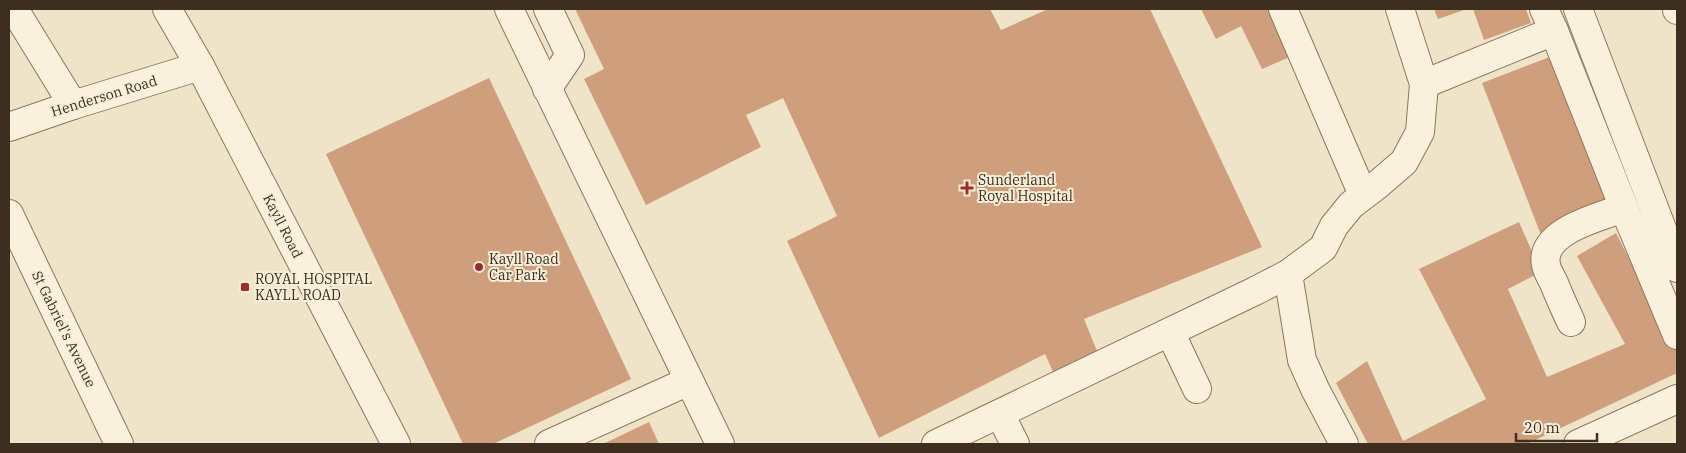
<svg xmlns="http://www.w3.org/2000/svg" width="1686" height="453" font-family="'IBM Plex Serif',serif">
<style>
.building{fill:#cf9f7d}
.lines{fill:none;stroke-linecap:round;stroke-linejoin:round}
.minor-casing{stroke:#8d765c;stroke-width:30}
.minor{stroke:#faf1dc;stroke-width:28}
.poi-dot{fill:#9e2a2b;stroke:#f7eed8;stroke-width:2}
.labels{text-anchor:middle;dominant-baseline:central;stroke-width:4;stroke-linejoin:round;paint-order:stroke}
.street-label{font-size:14px;fill:#3d2e20;stroke:#f7eed8}
.poi-label{font-size:14px;fill:#3d2e20;stroke:#f7eed8;text-anchor:start}
</style>
<rect width="100%" height="100%" fill="#f0e4c8"/>
<!-- building -->
<g class="building">
<path d="M575,9H990L1001,30L1048,9H1150L1262,247L1084,319L1097,351L1053,372L1045,354L879,438L787,241L837,216L783,98L746,115L761,147L646,205L584,79L604,69Z"/>
<path d="M1201,9H1271L1306,50L1262,69L1241,26L1216,39Z"/>
<path d="M1434,9H1467L1438,19Z"/>
<path d="M1473,9H1526L1531,23L1484,40Z"/>
<path d="M1560,53L1618,205L1541,235L1482,83Z"/>
<path d="M489,78L631,379L493,444H463L326,154Z"/>
<path d="M1519,222L1541,272L1508,289L1547,377L1625,344L1577,256L1616,233L1677,352V373L1527,444H1368L1336,383L1367,361L1403,441L1486,399L1419,269Z"/>
<path d="M649,422L659,444H603Z"/>
</g>
<g class="lines">
<!-- minor casing -->
<g class="minor-casing">
<g id="minor">
<path d="M14,9L73,105"/>
<path d="M167,9L200,66L396,444"/>
<path d="M509,9L720,444"/>
<path d="M1283,9L1363,195"/>
<path d="M1544,9L1554,31L1624,208L1677,335"/>
<path d="M1578,9L1677,268"/>
<path d="M1677,9V10"/>
<path d="M1424,84L1554,31"/>
<path d="M547,89L570,55L548,9"/>
<path d="M9,127L73,105L200,66"/>
<path d="M9,214L119,444"/>
<path d="M1288,274L1302,360L1315,389L1344,444"/>
<path d="M1571,322C1565,309 1559,296 1554,283C1551,277 1547,271 1546,265C1539,231 1600,217 1624,208"/>
<path d="M1170,332L1197,389"/>
<path d="M1000,414L1015,444"/>
<path d="M549,444L689,381"/>
<path d="M936,444L1255,291L1288,274L1323,248L1334,226L1351,205L1376,186L1404,162L1420,132L1424,84L1400,9"/>
<path d="M1578,444L1677,399"/>
</g>
</g>
<!-- minor -->
<use href="#minor" class="minor"/>
</g>
<!-- markers -->
<g class="poi-dot">
<path d="M964.5 180.5h5v5h5v5h-5v5h-5v-5h-5v-5h5z"/>
<circle cx="479" cy="267" r="5"/>
<rect x="240" y="282" width="10" height="10" rx="2.5"/>
</g>
<g class="labels">
<!-- street labels -->
<g class="street-label">
<text transform="translate(104 96) rotate(-17)">Henderson Road</text>
<text transform="translate(283 226) rotate(63)">Kayll Road</text>
<text transform="translate(64 329) rotate(64)">St Gabriel's Avenue</text>
</g>
<!-- poi labels -->
<g class="poi-label">
<text x="978" y="180">Sunderland<tspan x="978" dy="16">Royal Hospital</tspan></text>
<text x="489" y="259">Kayll Road<tspan x="489" dy="16">Car Park</tspan></text>
<text x="255" y="279">ROYAL HOSPITAL<tspan x="255" dy="16">KAYLL ROAD</tspan></text>
</g>
</g>
<!-- border -->
<rect width="1686" height="453" fill="none" stroke="#3d2e20" stroke-width="20"/>
<!-- scale -->
<path d="M1516 433v8h81v-8" fill="none" stroke="#3d2e20" stroke-width="2.5"/>
<text x="1524" y="433" font-size="15" fill="#3d2e20" stroke="#f7eed8" stroke-width="4" paint-order="stroke">20 m</text>
</svg>
